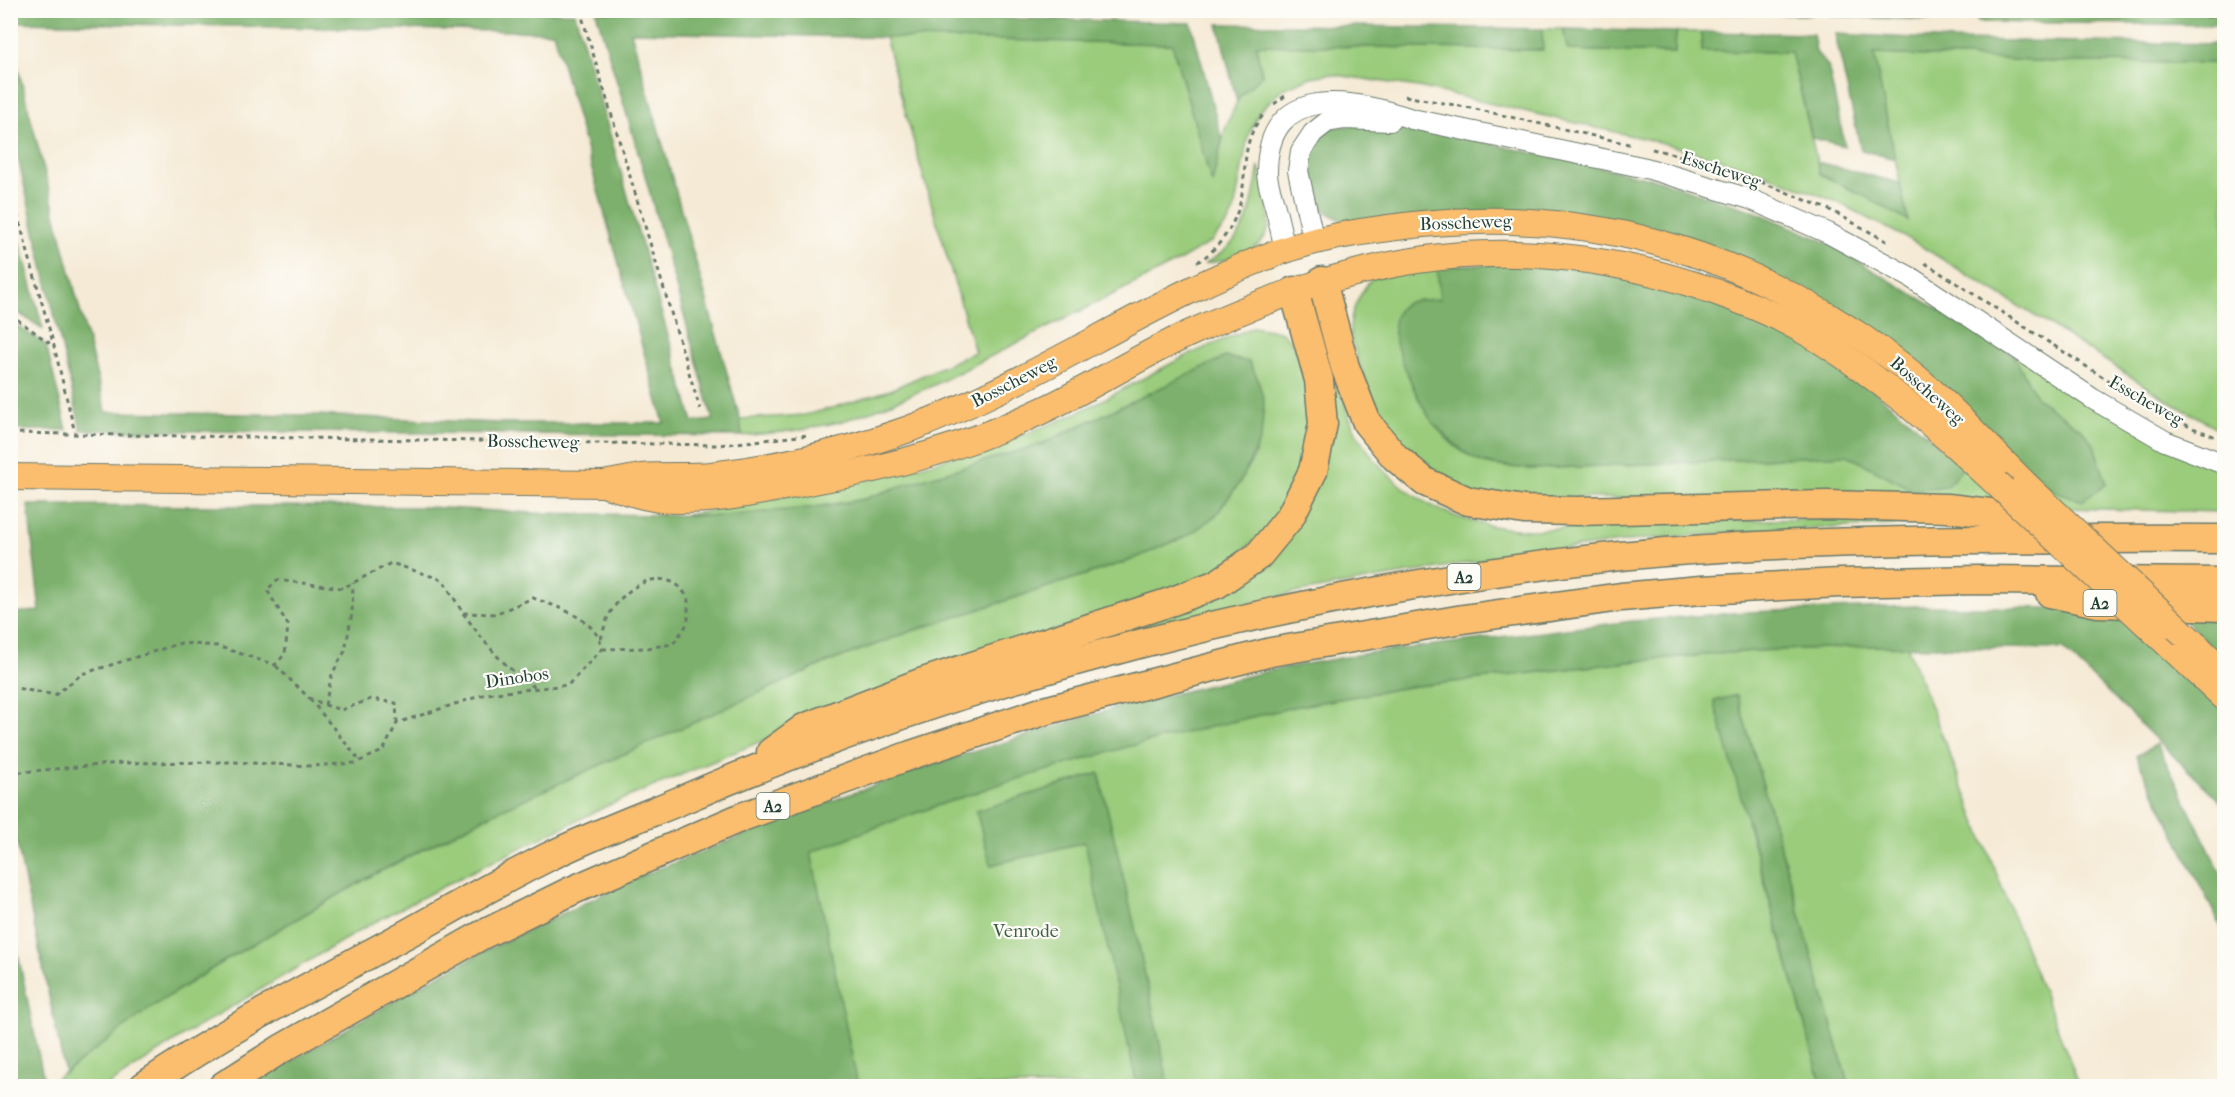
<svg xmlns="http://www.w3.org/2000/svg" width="2235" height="1097" font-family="'IM FELL French Canon',serif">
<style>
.green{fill:#9acc7c;stroke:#5c8458;stroke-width:1.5}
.forest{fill:#7bb06c;stroke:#4d7650;stroke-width:1.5}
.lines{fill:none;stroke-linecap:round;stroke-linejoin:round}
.minor-casing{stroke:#6a7a6c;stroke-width:22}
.major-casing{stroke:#6a7a6c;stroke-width:28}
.highway-casing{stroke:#6a7a6c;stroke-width:31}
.path{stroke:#6a7a6c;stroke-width:3;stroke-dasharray:4.5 4.5;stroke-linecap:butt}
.minor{stroke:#fff;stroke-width:20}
.major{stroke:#fbbd6e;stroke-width:26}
.highway{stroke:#fbbd6e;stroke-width:28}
.major-bridge-casing{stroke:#6a7a6c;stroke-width:28;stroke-linecap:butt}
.major-bridge{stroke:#fbbd6e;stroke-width:26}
.labels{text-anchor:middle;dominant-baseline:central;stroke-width:4.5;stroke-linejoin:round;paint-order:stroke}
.shield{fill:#fdfcf7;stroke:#62766e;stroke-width:1.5}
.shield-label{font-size:16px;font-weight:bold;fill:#1f3d34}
.street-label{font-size:18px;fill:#1f3d34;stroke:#fdfcf7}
.park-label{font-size:18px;fill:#3e6146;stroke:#fdfcf7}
</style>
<rect width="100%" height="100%" fill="#fdfcf7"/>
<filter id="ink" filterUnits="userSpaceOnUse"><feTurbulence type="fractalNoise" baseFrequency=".0167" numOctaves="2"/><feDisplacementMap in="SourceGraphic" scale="12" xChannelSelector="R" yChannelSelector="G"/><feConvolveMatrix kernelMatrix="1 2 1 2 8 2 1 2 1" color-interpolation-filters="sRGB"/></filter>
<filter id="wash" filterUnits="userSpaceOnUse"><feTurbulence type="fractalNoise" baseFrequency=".008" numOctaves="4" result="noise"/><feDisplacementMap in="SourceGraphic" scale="24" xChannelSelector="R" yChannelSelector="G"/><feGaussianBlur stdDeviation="1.35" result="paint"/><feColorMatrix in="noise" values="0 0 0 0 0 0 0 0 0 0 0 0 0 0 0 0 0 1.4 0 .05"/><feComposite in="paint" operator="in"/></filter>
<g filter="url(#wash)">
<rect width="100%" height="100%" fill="#f5ead5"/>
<!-- green -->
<g class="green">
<path d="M1542,29H1563L1568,50L1674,53L1676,32H1701L1703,51L1791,52L1820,174L1870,199L1908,221L1873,54L1965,57L2050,62L2224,63V432L2172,403L2053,327L1916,243L1835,201L1751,169L1659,142L1418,87L1330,74L1311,77L1281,90L1259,112L1248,136L1234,211L1227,224L1211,242L1179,261L934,385L877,409L840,422L799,430L742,436L740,419L805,415L829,409L890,390L975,352L920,165L885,37L1172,44L1212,182L1225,129L1239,97L1262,75L1255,45L1542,50Z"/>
<path d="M1259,166C1262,183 1267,200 1269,217C1272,251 1230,260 1204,264C1248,241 1251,211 1259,166Z"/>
<path d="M1437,266L1441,299L1411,302L1394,333C1408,381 1428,437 1477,460C1493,467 1514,467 1531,469L1847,455L1965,466L2011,507L1457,495C1437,478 1416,461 1398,443C1383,428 1350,349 1350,328C1351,310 1360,293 1372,278Z"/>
<path d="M1253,327L1282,332L1291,341L1300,358L1309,393V435L1305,456L1290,494L1267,530L1217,572L836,710L609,805L471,872L369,925L184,1035L107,1086H46L151,1007L229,958L373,875L496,812L823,664L912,631L1131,560L1215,516L1240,482L1255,455L1258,380L1249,362L1091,420L1042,444L904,485L865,499L774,513L723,516L687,515C811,492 938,469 1056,422C1100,404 1140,379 1182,358C1205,347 1229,338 1253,327Z"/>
<path d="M2013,354L2224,471V512L2064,508L2039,485L2055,411L2037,398Z"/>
<path d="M1330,374C1343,390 1346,413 1356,432C1393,497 1456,527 1529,530C1658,525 1789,513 1918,524L1740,532L1645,539L1502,557L1294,593L1094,640L1283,542Z"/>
<path d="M1871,646H1907L2080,1086H1849L1737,695L1747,822L1822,1086H298L611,919L1142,726L1146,742L1293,707L1408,687L1656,659L1753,651Z"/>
</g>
<!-- forest -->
<g class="forest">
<path d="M499,11L575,13L693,422L713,420L644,172L596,12L879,15L1191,23L1222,140L1212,184L1172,44L631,32L740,419L742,436L81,430L11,128V41L106,412L314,415L500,423H664L553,32L10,22L11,10Z"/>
<path d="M1809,11L1810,15L1600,11L1809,10Z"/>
<path d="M1829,11H1954L1956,21L1831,16Z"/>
<path d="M1975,11H2224V25L1978,22Z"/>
<path d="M1218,24L1542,29L1543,50L1256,45L1262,75L1239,97L1237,102Z"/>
<path d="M1563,29L1676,32L1675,53L1568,50Z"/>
<path d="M1701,32L1813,34L1816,52L1828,66L1845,146L1812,138L1791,52L1702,51Z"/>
<path d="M1835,34L1954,40L2224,44V63L2050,62L1965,57L1874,54L1895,159L1861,150Z"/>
<path d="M1375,123L1417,128L1655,179L1751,210L1822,240L2013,354L2037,398L2081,429L2093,443L2107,484L2082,501L2039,485L1922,375L1657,233L1342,221L1325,211L1315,195L1304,161L1326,128Z"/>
<path d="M1817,162L1900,183L1908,221L1870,199L1820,174Z"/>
<path d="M11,207L43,329L11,308Z"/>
<path d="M1553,263L1701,293L1829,354L1965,466L1947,486L1913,490L1847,455L1531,469C1514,467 1493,467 1477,460C1462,452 1446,437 1435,425C1422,410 1396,352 1394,333C1393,324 1395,313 1401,307C1409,298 1429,300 1440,299L1437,266Z"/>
<path d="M10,321L46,345L67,430H11Z"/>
<path d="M1225,357L1249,362L1258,380L1264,402L1261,438L1240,482L1215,516L1189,535L1131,560L912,631L823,664L496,812L373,875L229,958L151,1007L65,1073L11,815V613L40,611L28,505L428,507L533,513L723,516L827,506L865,499L903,485L1042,444Z"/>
<path d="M1916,606L2120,609L2224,706V805L2063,649L1871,646L1753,651L1656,659L1408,687L1293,707L1123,748L994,786L882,825L811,852L858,1086H249L430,980L487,950L638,877L839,798L931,765L1115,708L1272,670L1368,653L1633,621L1746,612Z"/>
<path d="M2177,611L2224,623V661Z"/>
<path d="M1737,695L1849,1086H1822L1714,701Z"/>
<path d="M2157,744L2224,880V933L2136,756Z"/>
<path d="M1099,773L1135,928L1169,1086H1137L1085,842L991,865L976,811Z"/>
<path d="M11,919V920L45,1086H11Z"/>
</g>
</g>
<g filter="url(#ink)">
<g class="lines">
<!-- minor casing -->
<g class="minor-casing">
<g id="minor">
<path d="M1314,242L1298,171L1301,151L1313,133L1327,122L1345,119L1390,121"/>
<path d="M1285,249C1281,233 1278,216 1273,200C1271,192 1267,182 1267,173C1267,81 1353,99 1412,119L1646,168L1750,199L1828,233L1910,277L2093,399L2165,441L2224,464"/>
</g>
</g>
<!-- major casing -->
<g class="major-casing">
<g id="major">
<path d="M10,477L603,484C615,482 628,479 641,477C664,475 688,477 711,475C779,467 845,452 909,429C1039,381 1152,298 1282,251C1318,238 1358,232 1396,227C1580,203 1739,248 1889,356C1939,392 1982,441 2025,484"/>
<path d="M609,486C625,490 643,498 660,499C714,504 771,489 824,479C898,466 972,444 1039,412C1089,389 1136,358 1186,335C1349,261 1484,229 1661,275C1716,290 1772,310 1821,341C1885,381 1941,432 1996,483"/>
<path d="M2155,632L2224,697"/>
<path d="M2185,635L2224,672"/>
</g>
</g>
<!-- highway casing -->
<g class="highway-casing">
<g id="highway">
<path d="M1322,281L1345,367L1367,423L1395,457L1425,482L1468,501L1524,510L1577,511L1826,505L1948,508L2051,520"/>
<path d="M2050,593L2098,603L2224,607"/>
<path d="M771,752L804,728L920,683L1173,601L1217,584L1258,556L1290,517L1313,471L1323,424L1319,380L1294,291"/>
<path d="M144,1086C229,1028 320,981 410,932C455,907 500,881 546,858C588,837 633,820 677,802C976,673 1297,591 1620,556C1741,544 1862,541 1983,540C2063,539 2144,538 2224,539"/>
<path d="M223,1086L281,1049L480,936L571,891L742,817L911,755L1044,711L1271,652L1463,619L1621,597L1701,590L1840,583L1978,580L2224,582"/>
</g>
</g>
<!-- path -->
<g class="path">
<path d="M580,10L700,409"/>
<path d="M1738,10L2224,17"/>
<path d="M1405,96L1471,108L1633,145"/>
<path d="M1274,104L1285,96"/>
<path d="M1652,149L1678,155L1749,178"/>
<path d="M1761,182L1830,210L1890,243"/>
<path d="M10,188L54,346L75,433"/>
<path d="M1197,262C1217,251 1232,229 1239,207C1249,174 1238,142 1265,113"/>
<path d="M1925,263L2131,395L2190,427L2224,440"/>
<path d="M10,314L52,345"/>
<path d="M10,433L719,445L809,435"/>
<path d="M463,613C486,644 503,667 536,688"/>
<path d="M601,639C603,632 605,624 608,617C620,593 650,569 676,584C681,587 685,594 688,598V623L673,644L647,648L602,649"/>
<path d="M276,666L309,698L325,705L341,710L371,699L396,703L397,723"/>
<path d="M10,687L55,695L82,674L181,643L217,646L275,665L285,654L288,625L267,590L277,580L343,588L391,563L443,580L463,613L495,614L533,598C558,607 598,619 602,649L568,685L486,694L397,723L383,751L355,763L311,766L232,762L122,763L10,773"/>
<path d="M310,699L360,761"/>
<path d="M325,705L332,674L345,651L352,613L353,583"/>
</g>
<!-- minor -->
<use href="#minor" class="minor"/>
<!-- major -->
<use href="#major" class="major"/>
<!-- highway -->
<use href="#highway" class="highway"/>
<!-- major-bridge casing -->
<g class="major-bridge-casing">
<g id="major-bridge">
<path d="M1996,483L2155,632"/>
<path d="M2025,484L2185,635"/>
</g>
</g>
<!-- major-bridge -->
<use href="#major-bridge" class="major-bridge"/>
</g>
</g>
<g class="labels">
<!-- shield labels -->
<g class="shield">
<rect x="1447.5" y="564" width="33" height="26" rx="4.5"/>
<rect x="2083.5" y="590" width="33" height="26" rx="4.5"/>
<rect x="756.5" y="793" width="33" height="26" rx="4.5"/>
</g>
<g class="shield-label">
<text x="1464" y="577">A2</text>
<text x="2100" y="603">A2</text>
<text x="773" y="806">A2</text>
</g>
<!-- street labels -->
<g class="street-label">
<text transform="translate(1721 170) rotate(18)">Esscheweg</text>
<text transform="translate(1466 223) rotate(-2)">Bosscheweg</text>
<text transform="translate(1014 382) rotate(-27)">Bosscheweg</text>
<text transform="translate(1927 391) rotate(42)">Bosscheweg</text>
<text transform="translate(2146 401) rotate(30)">Esscheweg</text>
<text transform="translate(533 442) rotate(1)">Bosscheweg</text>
<text transform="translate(517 678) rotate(-8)">Dinobos</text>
</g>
<!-- park labels -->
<g class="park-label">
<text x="1026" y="931">Venrode</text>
</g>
</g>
<!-- margin -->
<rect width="2235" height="1097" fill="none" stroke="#fdfcf7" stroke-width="36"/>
</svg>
